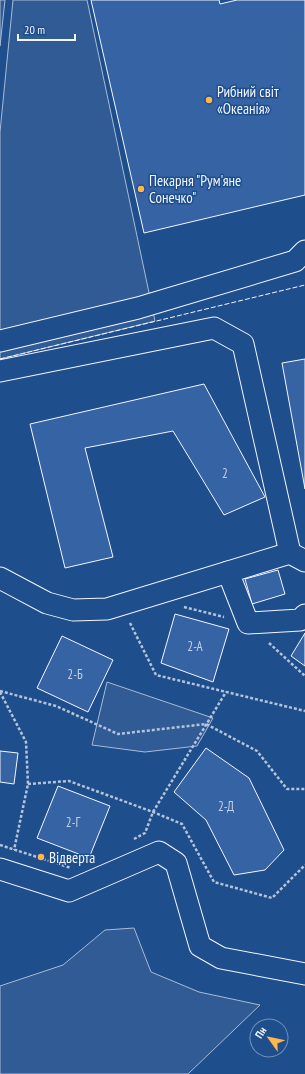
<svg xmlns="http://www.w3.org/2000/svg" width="305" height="1074" font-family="'PT Sans Narrow',sans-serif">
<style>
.built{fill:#305b95;stroke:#a8bbd7}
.building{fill:#3563a3;stroke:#f2f6ff}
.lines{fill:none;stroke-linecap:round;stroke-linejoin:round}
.minor-casing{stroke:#f2f6ff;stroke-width:23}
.path{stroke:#b3c4dc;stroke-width:2.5;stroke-dasharray:3 2;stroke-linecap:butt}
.minor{stroke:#1f4e8c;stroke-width:21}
.fence{stroke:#f2f6ff;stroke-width:1;stroke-dasharray:5 2;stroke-linecap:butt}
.poi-dot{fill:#ffb74d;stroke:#1f4e8c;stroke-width:1.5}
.labels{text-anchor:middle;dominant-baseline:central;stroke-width:3;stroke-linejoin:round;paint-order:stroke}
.number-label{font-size:13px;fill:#c3d1e8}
.poi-label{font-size:15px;fill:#f2f6ff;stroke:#1f4e8c;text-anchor:start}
</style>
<rect width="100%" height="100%" fill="#1f4e8c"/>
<!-- built -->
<g class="built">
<path d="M0,0H5L0,46Z"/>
<path d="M13,0H87L155,321L0,359V132Z"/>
<path d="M107,682L213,718L197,746L145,752L92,745Z"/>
<path d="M134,928L151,972L199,992L260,1005L188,1074H0V986L63,965L105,930Z"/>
</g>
<!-- building -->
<g class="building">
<path d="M91,0H219L220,4L237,0H305V195L144,233Z"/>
<path d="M305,359V489L282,363Z"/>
<path d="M204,384L265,497L224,515L173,431L85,448L113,557L65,568L30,424Z"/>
<path d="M278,570L285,594L252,604L245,579Z"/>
<path d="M175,614L229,629L213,682L161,663Z"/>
<path d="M305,633V666L291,656Z"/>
<path d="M62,636L113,660L88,712L37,688Z"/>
<path d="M206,748L249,778L284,850L265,870L234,875L206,820L174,792Z"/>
<path d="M0,751L18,753L14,784L0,782Z"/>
<path d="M58,786L110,806L89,858L37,838Z"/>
</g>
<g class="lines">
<!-- minor casing -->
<g class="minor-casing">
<g id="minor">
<path d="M0,341L138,308L295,261L305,251"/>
<path d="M0,371L214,328L243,344L290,553"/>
<path d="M228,572L248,623L300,620L305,615"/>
<path d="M0,578L47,603L73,610L107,609L290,553L305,561"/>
<path d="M0,869L69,891L159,852L176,863L200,946L221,958L305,974"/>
</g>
</g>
<!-- path -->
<g class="path">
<path d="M184,607L224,617"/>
<path d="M130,623L156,675L305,711"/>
<path d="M269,643L305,676"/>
<path d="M0,691L56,706L118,734L206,724L257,751L287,789H305"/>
<path d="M0,692L26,742L28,784L14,850"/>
<path d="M28,784L69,781L153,812L182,824L214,882L272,898L305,865"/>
<path d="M134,839L145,833L153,812L226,692"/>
<path d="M0,845L71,868"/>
</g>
<!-- minor -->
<use href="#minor" class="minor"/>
<!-- fence -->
<path class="fence" d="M0,359L305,285"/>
</g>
<!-- markers -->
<g class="poi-dot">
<circle cx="209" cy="100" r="4"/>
<circle cx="141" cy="189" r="4"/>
<circle cx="41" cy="857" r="4"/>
</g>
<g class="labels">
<!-- number labels -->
<g class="number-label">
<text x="225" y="473">2</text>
<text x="195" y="646">2-А</text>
<text x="75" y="674">2-Б</text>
<text x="226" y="806">2-Д</text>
<text x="73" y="822">2-Г</text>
</g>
<!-- poi labels -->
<g class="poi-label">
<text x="217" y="91">Рибний світ<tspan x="217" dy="17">«Океанія»</tspan></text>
<text x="149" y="180">Пекарня "Рум'яне<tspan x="149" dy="17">Сонечко"</tspan></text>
<text x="49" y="857">Відверта</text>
</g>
</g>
<!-- north arrow -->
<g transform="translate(269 1038) rotate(303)"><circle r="19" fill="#1f4e8c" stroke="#7391ba"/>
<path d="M0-3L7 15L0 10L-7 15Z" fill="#ffb74d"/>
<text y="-6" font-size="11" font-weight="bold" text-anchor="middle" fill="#f2f6ff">Пн</text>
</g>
<!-- scale -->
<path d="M18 34v6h57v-6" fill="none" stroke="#f2f6ff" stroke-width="2"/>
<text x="24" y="34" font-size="12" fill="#f2f6ff" stroke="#1f4e8c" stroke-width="3" paint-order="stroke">20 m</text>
</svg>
